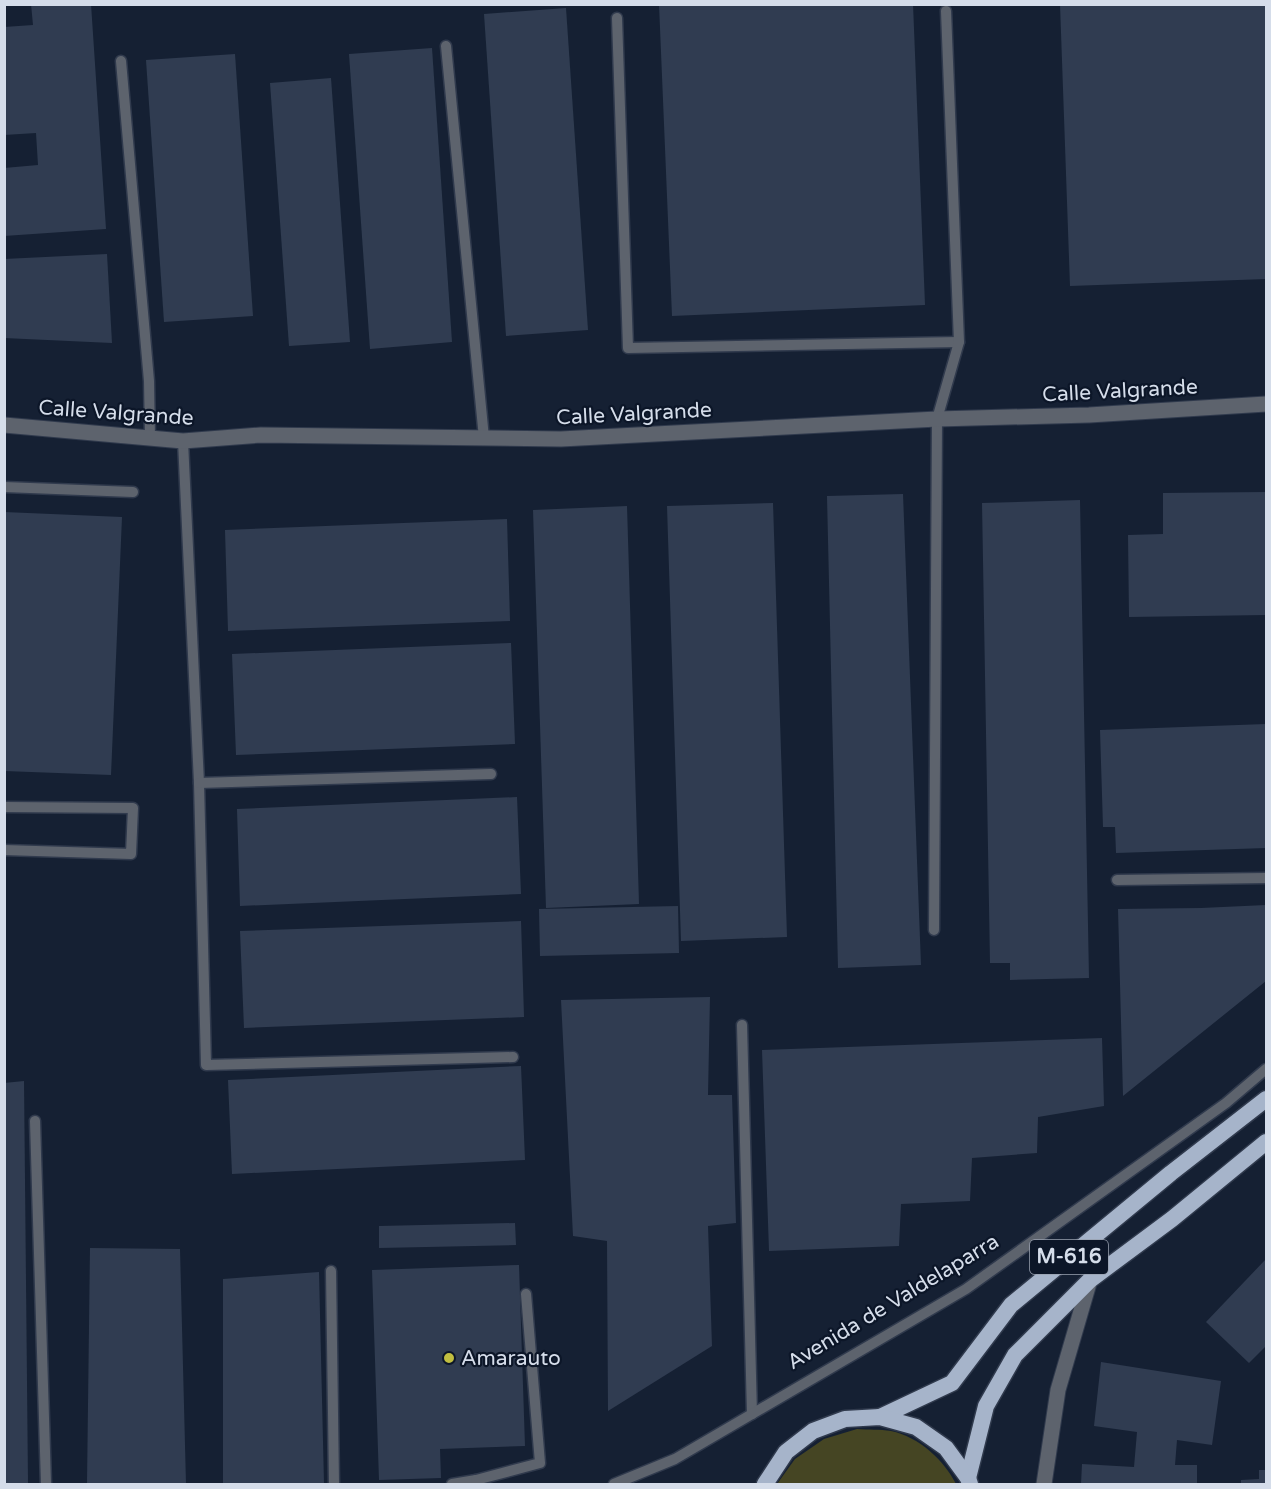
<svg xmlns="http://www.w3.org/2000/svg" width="1271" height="1489" font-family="'Varela Round',sans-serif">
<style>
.green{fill:#454523}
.building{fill:#303c51}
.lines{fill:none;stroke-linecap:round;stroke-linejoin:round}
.service-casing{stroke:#303a4d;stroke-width:13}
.minor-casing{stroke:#303a4d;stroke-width:17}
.trunk-casing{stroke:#303a4d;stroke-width:19}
.service{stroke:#5d636d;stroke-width:10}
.minor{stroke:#5d636d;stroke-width:15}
.trunk{stroke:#a6b4ca;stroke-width:16}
.poi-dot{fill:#c1be40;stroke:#0c1628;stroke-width:2}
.labels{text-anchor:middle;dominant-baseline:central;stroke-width:4.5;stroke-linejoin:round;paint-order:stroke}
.shield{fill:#0c1628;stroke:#99a1b0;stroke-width:1.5}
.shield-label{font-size:20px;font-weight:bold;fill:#d5ddea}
.street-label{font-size:21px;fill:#d5ddea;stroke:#0c1628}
.poi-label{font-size:21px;fill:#d5ddea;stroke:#0c1628;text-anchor:start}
</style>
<rect width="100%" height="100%" fill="#152033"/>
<!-- green -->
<path class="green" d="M857,1429C868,1430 880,1429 891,1431C919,1437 944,1460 956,1484H777L795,1459L824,1439Z"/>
<!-- building -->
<g class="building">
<path d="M31,4H91L106,229L4,236V168L38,165L36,133L4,135V27L33,25Z"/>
<path d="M659,4H913L925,305L672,316Z"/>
<path d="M1060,4H1266V279L1070,286Z"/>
<path d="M566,8L588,330L506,336L484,14Z"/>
<path d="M432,48L452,342L370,349L349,54Z"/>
<path d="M235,54L253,316L164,322L146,60Z"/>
<path d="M331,78L350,342L289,346L270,83Z"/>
<path d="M107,254L112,343L4,338V259Z"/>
<path d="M1266,492V615L1129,617L1128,535L1163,534V493Z"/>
<path d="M903,494L921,965L838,968L827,496Z"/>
<path d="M1080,500L1089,978L1010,980V963H990L982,503Z"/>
<path d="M773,503L787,937L681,941L667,506Z"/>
<path d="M627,506L639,904L546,908L533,510Z"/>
<path d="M4,512L122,517L111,775L4,771Z"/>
<path d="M507,519L510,621L228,631L225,530Z"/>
<path d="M511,643L515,744L236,755L232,654Z"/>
<path d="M1266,724V848L1116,853L1115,827H1103L1100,730Z"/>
<path d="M517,797L521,894L240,906L237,809Z"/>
<path d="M1266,905V981L1123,1096L1118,909L1201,908Z"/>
<path d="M678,906L679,953L540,956L539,909Z"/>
<path d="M521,921L524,1017L244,1028L240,931Z"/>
<path d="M710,997L708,1095H732L736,1223L708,1226L712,1346L608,1411L607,1241L573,1236L561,1000Z"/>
<path d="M1102,1038L1104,1106L1038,1117L1037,1153L972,1158L970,1201L901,1204L899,1246L769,1251L762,1050Z"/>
<path d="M521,1066L525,1160L232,1174L228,1080Z"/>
<path d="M24,1081L28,1484H4V1083Z"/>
<path d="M515,1223L516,1245L379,1248V1226Z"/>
<path d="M90,1248L180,1249L186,1484H87Z"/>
<path d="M1266,1259V1346L1249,1363L1206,1322Z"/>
<path d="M519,1265L525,1446L440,1449L441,1478L379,1480L372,1270Z"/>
<path d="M319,1272L324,1484H223V1279Z"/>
<path d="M1101,1362L1221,1381L1212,1445L1177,1440L1175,1465H1197V1484H1081L1082,1464L1134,1467L1137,1432L1094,1426Z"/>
<path d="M1259,1470H1266V1484H1241V1480L1259,1479Z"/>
</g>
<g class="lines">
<!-- service casing -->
<g class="service-casing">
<g id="service">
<path d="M617,18L628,348L959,342"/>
<path d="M446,46L484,438"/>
<path d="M121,61L149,381L150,439"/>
<path d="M183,441L199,783L206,1065L513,1057"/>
<path d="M4,487L133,492"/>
<path d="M199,783L491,774"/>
<path d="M4,807L133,808L131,854L4,850"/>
<path d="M1117,880L1266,878"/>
<path d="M934,930L937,419L959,342L946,11"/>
<path d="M742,1025L752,1414"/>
<path d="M35,1121L46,1484"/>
<path d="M331,1271L334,1484"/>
<path d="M452,1484L476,1480"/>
<path d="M477,1484L476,1480L540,1463L526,1294"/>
<path d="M614,1484L675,1459L966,1289L1226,1103L1266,1069"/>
</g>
</g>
<!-- minor casing -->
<g class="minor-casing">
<g id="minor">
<path d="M4,425L183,441L261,435L561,439L937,419L1089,415L1266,404"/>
<path d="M1044,1484L1058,1390L1090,1280"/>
</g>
</g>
<!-- trunk casing -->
<g class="trunk-casing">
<g id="trunk">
<path d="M880,1417L952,1383L1011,1305L1171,1173L1266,1099"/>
<path d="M968,1478L986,1406L1015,1355L1090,1280L1172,1219L1266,1142"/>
<path d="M765,1484L786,1452L813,1431L845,1419L880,1417L916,1427L946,1448L968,1478L970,1484"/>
</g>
</g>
<!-- service -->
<use href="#service" class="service"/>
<!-- minor -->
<use href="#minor" class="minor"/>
<!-- trunk -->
<use href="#trunk" class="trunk"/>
</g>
<!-- markers -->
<circle class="poi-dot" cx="449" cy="1358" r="6"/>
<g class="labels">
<!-- shield labels -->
<rect class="shield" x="1030" y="1240" width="78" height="34" rx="4.5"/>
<g class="shield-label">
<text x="1069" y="1257">M-616</text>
</g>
<!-- street labels -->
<g class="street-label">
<text transform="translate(1120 391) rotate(-3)">Calle Valgrande</text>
<text transform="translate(116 413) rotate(4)">Calle Valgrande</text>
<text transform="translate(634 414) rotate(-3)">Calle Valgrande</text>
<text transform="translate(893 1302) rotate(-31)">Avenida de Valdelaparra</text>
</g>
<!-- poi labels -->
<g class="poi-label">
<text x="461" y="1358">Amarauto</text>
</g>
</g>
<!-- border -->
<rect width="1271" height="1489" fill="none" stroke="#d5ddea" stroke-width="12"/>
</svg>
